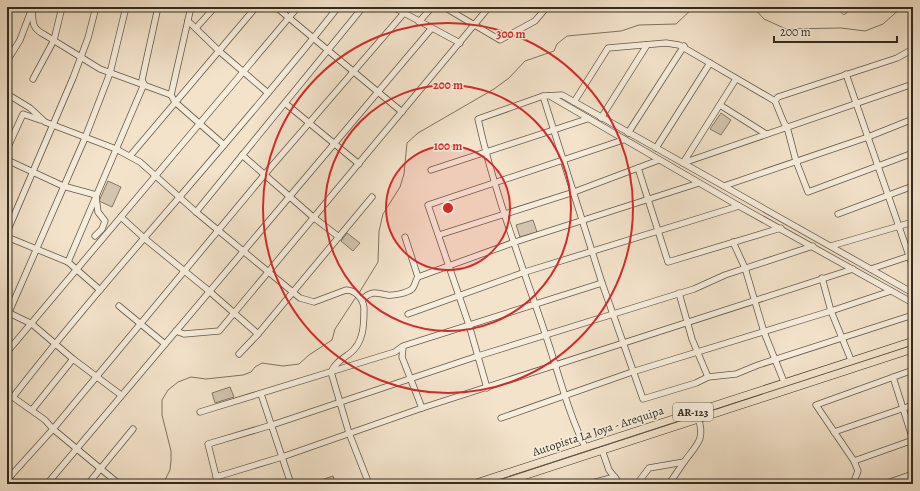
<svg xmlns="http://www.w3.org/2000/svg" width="920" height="491" font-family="Alegreya,serif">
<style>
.green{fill:#d2c4ae;stroke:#827766}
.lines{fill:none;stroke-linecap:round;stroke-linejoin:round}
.stream{stroke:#7e7362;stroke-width:1}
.minor-casing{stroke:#625849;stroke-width:7}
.major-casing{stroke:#322a1e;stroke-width:8}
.minor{stroke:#f7eddd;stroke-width:5.5}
.major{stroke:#f3e3cb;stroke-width:7}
.ring{fill:none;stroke:#d62828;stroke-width:2}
.labels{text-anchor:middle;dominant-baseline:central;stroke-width:3;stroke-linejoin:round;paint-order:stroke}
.shield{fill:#f7eddd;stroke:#6d6457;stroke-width:1}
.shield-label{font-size:11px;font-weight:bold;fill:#322a1e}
.street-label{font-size:12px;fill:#322a1e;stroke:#f7eddd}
.centre{fill:#d62828;stroke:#f7eddd;stroke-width:2}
.ring-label{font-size:12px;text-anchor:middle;font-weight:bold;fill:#d62828;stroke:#f7eddd;stroke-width:3;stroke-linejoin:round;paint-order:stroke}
</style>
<rect width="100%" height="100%" fill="#f3e3cb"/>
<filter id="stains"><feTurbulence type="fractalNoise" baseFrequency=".005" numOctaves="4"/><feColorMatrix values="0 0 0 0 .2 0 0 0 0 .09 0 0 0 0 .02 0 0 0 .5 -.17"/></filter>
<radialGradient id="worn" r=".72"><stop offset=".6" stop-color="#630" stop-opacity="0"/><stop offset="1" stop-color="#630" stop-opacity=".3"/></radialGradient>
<!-- green -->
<g class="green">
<path d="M721,113L731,120L721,135L710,129Z"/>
<path d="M108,181L121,187L112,207L99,201Z"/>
<path d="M533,220L537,232L520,237L516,225Z"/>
<path d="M347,233L360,243L353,251L341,241Z"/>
<path d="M230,387L234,397L215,403L212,393Z"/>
<path d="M333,476L336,484H309Z"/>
</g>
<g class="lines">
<!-- stream -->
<g class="stream">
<path d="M753,7L764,19L786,29L841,28L865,31L883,24L902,7"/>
<path d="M359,293L378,262L379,231L383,214L400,187L404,174L407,143L418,133L494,89L509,78L525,61L554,51L557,44L567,36L621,31L639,25L676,24L694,7"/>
<path d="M163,484L170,470L171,461V451L162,415V400L168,390L178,382L191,377L206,379L243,375L251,372L255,367L262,363L283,366L299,364L309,355L332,340L335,329L356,297"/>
</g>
<!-- minor casing -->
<g class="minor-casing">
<g id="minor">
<path d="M32,7C33,22 31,28 45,35L100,69L171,95L175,102L224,145"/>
<path d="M276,7L402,112"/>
<path d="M393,7L460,43"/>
<path d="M444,7L500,40L535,21L547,7"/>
<path d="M841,7L844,11"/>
<path d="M188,21L219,51L268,93"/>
<path d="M419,22L432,7"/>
<path d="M196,28L215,7"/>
<path d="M7,61L20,40L31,11"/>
<path d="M846,74L913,267"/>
<path d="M33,79L54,40L62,7"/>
<path d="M736,79L683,163L913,293"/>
<path d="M7,94L30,108L45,122L116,149L140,162L196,212L300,298L314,302L346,290C356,290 363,299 364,308C364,325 364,343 349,354C342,359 334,364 331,372L349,433L369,484"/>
<path d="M171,95L191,7"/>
<path d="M543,96L602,283L643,399L696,383L708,377L736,374L758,365L913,315"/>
<path d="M550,96L739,206L913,303"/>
<path d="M775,101L778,97L897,58L913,49"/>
<path d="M574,102L608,48L666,43L679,45L775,101L784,123L787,127L796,161L808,192L913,153"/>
<path d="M285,103L359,164"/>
<path d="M720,105L766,134"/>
<path d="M601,118L647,45"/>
<path d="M628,133L684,46"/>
<path d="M656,148L710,63"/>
<path d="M7,149L23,114L40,120"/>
<path d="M242,155L313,217L339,237"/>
<path d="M130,156L256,7"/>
<path d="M7,160L63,186L96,195"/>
<path d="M638,168L668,262L781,228"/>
<path d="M431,170L587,119"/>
<path d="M724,186L868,137L913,119"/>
<path d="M196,212L363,7"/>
<path d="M838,214L913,186"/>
<path d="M121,217L144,238L209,291L258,334"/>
<path d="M7,232L73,78L88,38L96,7"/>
<path d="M439,235L574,192L659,160"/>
<path d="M95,236L102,229L105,221L98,212L96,197"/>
<path d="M7,237L68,262L100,290"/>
<path d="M405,237L418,277"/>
<path d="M733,242L745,268L764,332L784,382"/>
<path d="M831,246L913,222"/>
<path d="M68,262L144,84L142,80L158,7"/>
<path d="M871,269L913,255"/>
<path d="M822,278L831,311L851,360"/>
<path d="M679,293L692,339L708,377"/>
<path d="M362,300C371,290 376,293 387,295C393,296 407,293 412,289C415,286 415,281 418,277L515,242L699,183"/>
<path d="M119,306L165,344"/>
<path d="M7,312L32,324L73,359L121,395"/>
<path d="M9,312L85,138L110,73L126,7"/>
<path d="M408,314L525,272L739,206"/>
<path d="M176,331L184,334L219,331L489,7"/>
<path d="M403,347L402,357L422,408"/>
<path d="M7,352L297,8"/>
<path d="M239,354L258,334L372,197"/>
<path d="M893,377L913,440"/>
<path d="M487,388L469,325L428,205L623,140"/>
<path d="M7,393L45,420L53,429L119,484"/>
<path d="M261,394L291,484"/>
<path d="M13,397C117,263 234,140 338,7"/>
<path d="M32,410L73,359"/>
<path d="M200,412L395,352L403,346L602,283"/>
<path d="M501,418L632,372L831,311L891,291"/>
<path d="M834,432L913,405"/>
<path d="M585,447C567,410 558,371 545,333C521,262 494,192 478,119L543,96L562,95L683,163L913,84"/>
<path d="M602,450L609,470L620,484"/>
<path d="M854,461L913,440"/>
<path d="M216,477L282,457L422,408L853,269"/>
<path d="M7,480L53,429L265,174L404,13"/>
<path d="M47,484L431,29"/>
<path d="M88,484L133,429"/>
<path d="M218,484L208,444L272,425L478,356L694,289L725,275L813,246"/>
<path d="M588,484L615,477"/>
<path d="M637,484L649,468L684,462C696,445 706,440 698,418"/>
<path d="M669,484L684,462"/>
<path d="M853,484L858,471L854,461L816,405L913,370"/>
<path d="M884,484L913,474"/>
</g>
</g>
<!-- major casing -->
<g class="major-casing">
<g id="major">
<path d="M473,484L913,341"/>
<path d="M499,484L913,349"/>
</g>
</g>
<!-- minor -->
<use href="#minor" class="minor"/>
<!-- major -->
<use href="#major" class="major"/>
</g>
<!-- distance rings -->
<circle cx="448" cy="208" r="62" fill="#d62828" fill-opacity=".12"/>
<g class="ring">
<circle cx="448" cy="208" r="62"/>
<circle cx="448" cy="208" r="123"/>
<circle cx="448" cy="208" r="185"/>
</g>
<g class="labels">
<!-- shield labels -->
<rect class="shield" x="673" y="403" width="40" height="18" rx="3"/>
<g class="shield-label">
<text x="693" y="412">AR-123</text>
</g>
<!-- street labels -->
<g class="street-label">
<text transform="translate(598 431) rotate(-18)">Autopista La Joya - Arequipa</text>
</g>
</g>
<circle cx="448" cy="208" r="6" class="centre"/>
<g class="ring-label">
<text x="511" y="38">300 m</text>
<text x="448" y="89">200 m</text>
<text x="448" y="150">100 m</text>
</g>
<!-- margin -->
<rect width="920" height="491" fill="none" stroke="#f3e3cb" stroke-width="24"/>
<rect x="8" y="8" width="904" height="475" fill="none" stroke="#322a1e" stroke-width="2"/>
<rect x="12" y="12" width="896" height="467" fill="none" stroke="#322a1e"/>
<!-- scale -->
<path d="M774 36v6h123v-6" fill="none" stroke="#322a1e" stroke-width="2"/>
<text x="780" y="36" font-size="12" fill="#322a1e" stroke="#f7eddd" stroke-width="3" paint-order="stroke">200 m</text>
<rect width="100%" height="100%" filter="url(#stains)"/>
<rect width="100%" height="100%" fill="url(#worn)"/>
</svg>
